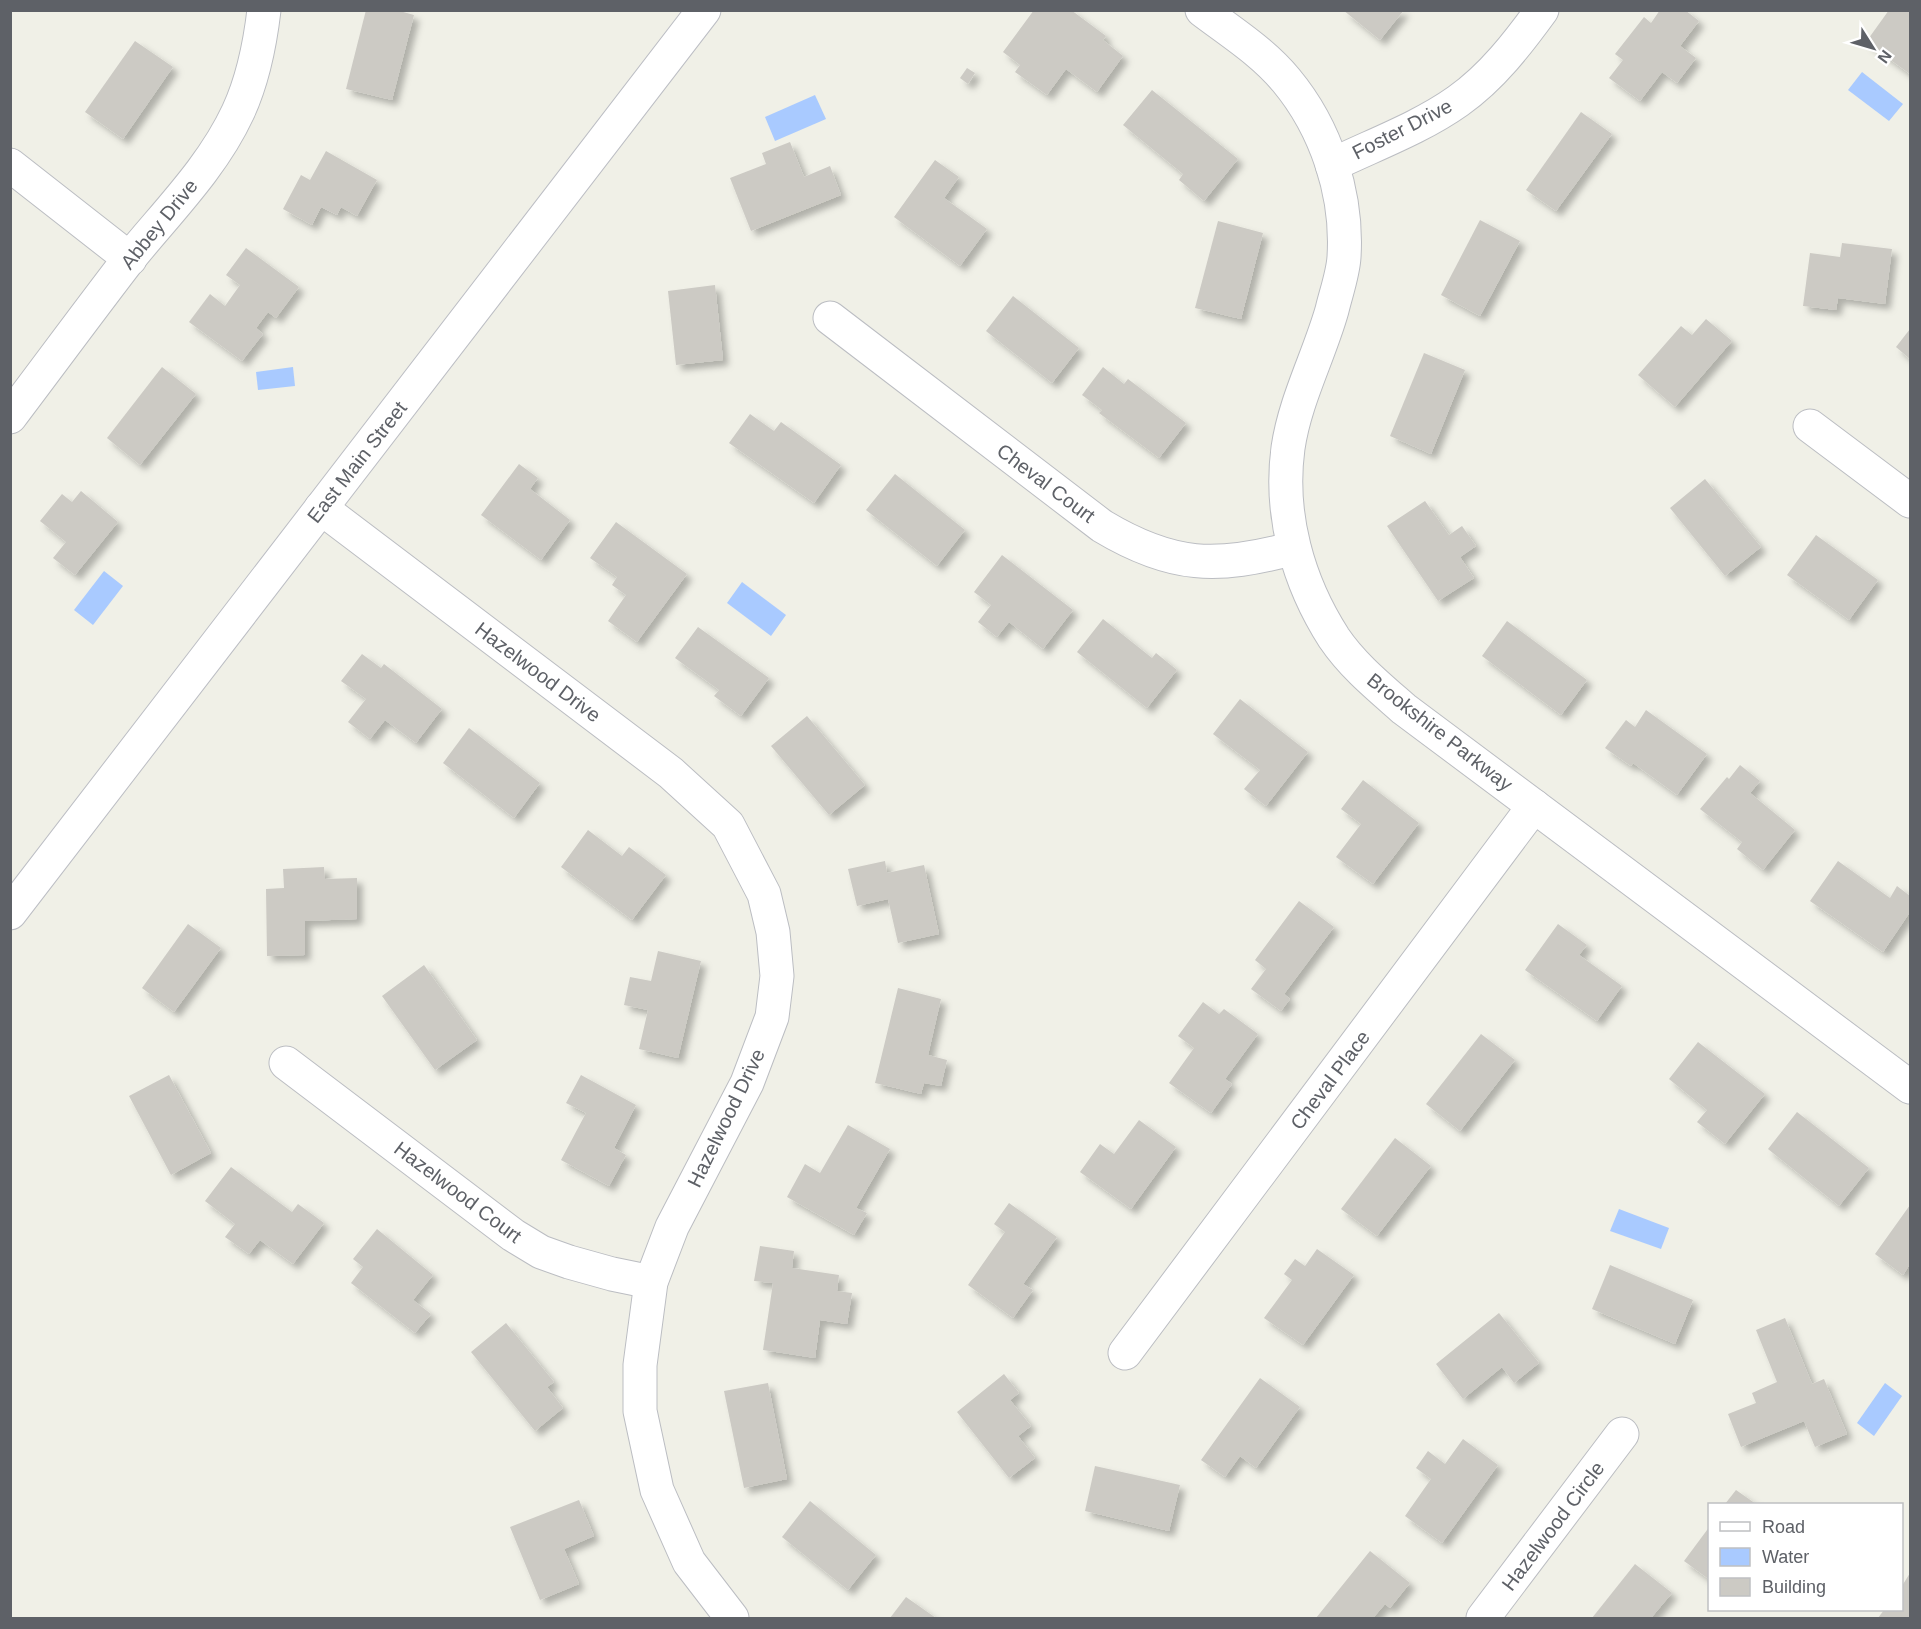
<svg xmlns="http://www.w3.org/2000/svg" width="1921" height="1629" font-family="Arial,sans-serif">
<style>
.water{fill:#a9caff}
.building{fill:#cccac4;filter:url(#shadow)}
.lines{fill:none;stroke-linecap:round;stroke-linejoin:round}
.street-casing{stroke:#bbbdc2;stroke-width:35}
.secondary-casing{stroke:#bcbec4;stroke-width:35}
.street{stroke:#fff;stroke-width:33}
.secondary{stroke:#fff;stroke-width:33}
.labels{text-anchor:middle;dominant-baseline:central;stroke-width:5;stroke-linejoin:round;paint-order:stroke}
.street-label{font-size:20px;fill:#5e6167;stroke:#fff}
</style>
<defs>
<filter id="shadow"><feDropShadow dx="5.5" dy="5.5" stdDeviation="3" flood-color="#0004"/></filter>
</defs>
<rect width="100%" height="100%" fill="#f0f0e7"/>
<!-- water -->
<g class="water">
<path d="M1862,72L1903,104L1889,121L1848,90Z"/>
<path d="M815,95L826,119L775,141L765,117Z"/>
<path d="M293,367L295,386L258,390L256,372Z"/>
<path d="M104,571L123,586L93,625L74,610Z"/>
<path d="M742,582L786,615L771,636L727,603Z"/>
<path d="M1619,1209L1669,1228L1661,1249L1610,1231Z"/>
<path d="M1885,1383L1902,1396L1874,1436L1857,1423Z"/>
</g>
<!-- building -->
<g class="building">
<path d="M366,10H396L414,15L392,100L346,89Z"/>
<path d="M1034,10H1071L1106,36L1103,40L1123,56L1097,92L1066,69L1047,95L1015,72L1020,65L1003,52Z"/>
<path d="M1343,10H1404L1380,40Z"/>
<path d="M1660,10H1685L1699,21L1680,46L1696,58L1677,83L1662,72L1640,101L1609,78L1623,60L1615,54L1644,17L1651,23Z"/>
<path d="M1889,10H1910V74L1866,42Z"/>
<path d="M135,41L173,67L123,139L85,112Z"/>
<path d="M967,68L975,73L968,84L960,78Z"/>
<path d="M1152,90L1238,159L1204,201L1179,180L1183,174L1123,125Z"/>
<path d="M1581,112L1612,134L1556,211L1526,190Z"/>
<path d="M790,142L804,177L830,166L841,195L751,231L730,178L766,164L762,153Z"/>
<path d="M326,151L377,180L357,216L341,207L337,215L321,207L312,225L283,209L301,175L310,180Z"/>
<path d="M935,160L959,177L944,198L987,229L960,266L894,217Z"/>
<path d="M1480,220L1520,241L1480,316L1441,295Z"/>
<path d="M1218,221L1263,233L1241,319L1195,308Z"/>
<path d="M1842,243L1892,249L1885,304L1838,298L1836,310L1803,306L1810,253L1840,257Z"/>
<path d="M246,248L299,287L276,318L268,312L256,328L263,334L242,361L189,322L210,294L225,306L240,285L226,275Z"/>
<path d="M715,285L723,360L676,365L668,291Z"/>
<path d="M1013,296L1079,348L1052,383L986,331Z"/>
<path d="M1706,319L1732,341L1675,407L1638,375L1681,326L1692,335Z"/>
<path d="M1910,329V359L1896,347Z"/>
<path d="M1424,353L1465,370L1431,454L1390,436Z"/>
<path d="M162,367L196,394L140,465L107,438Z"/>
<path d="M1103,367L1124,384L1128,379L1186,423L1159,458L1099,413L1102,410L1082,395Z"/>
<path d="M750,414L774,431L781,422L841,465L814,503L729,443Z"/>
<path d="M519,464L538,478L530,489L570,520L541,560L481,515Z"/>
<path d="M895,474L965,530L937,566L866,510Z"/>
<path d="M1705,479L1761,547L1725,576L1670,508Z"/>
<path d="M81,491L118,522L75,575L53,558L66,542L40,521L62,494L72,502Z"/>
<path d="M1425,501L1449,535L1462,526L1476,546L1460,557L1474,578L1438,601L1387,526Z"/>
<path d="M616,522L687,574L637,642L608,621L626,595L612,585L617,577L590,558Z"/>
<path d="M1816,535L1878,580L1849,620L1787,575Z"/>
<path d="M1002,555L1073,610L1043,649L1009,622L997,637L978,622L991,605L974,592Z"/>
<path d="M1103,619L1152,658L1156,653L1177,670L1147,708L1077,652Z"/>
<path d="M1507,621L1587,680L1561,715L1482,656Z"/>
<path d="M698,627L769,678L741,716L714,696L719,690L675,658Z"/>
<path d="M362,654L381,668L384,664L442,709L416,743L385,720L370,739L348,722L366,699L341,681Z"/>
<path d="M1240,699L1308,752L1266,806L1244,789L1260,770L1213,734Z"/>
<path d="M1646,710L1707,754L1677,795L1633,763L1631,766L1605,748L1626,720L1635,727Z"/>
<path d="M807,716L865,785L829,815L771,746Z"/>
<path d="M469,728L540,783L514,818L443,763Z"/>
<path d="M1740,765L1760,781L1750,793L1795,830L1763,870L1737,849L1742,842L1700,809L1727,777L1729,779Z"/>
<path d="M1363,780L1419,823L1373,884L1336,857L1361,824L1341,809Z"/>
<path d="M588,830L622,856L629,847L666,875L632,920L561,867Z"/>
<path d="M885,861L887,873L924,865L939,934L898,943L888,899L857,906L848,869Z"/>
<path d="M1838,861L1890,898L1897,886L1910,896V912L1883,952L1810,901Z"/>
<path d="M324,867L325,879L357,878V919L305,921V955L267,956L266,889L284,888L283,869Z"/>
<path d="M1299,901L1334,927L1284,994L1290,999L1281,1011L1251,989L1266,969L1255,960Z"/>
<path d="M188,924L221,948L174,1012L142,988Z"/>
<path d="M1558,924L1587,945L1579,955L1622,986L1597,1021L1525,970Z"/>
<path d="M658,951L701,961L678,1058L639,1049L648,1010L624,1005L630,977L651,981Z"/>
<path d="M424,965L477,1040L435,1070L382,996Z"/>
<path d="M898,988L941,999L928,1055L947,1060L941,1086L924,1083L921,1094L875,1083Z"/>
<path d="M1203,1002L1219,1014L1224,1009L1258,1034L1225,1079L1232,1084L1211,1113L1169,1083L1194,1048L1178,1036Z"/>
<path d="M1481,1034L1515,1060L1460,1131L1426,1104Z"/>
<path d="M1698,1042L1765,1094L1725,1144L1697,1122L1707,1110L1669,1079Z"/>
<path d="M169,1075L211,1153L171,1175L129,1096Z"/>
<path d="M581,1075L636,1105L614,1148L626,1155L609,1186L561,1160L586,1113L566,1103Z"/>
<path d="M1797,1112L1869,1168L1839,1206L1768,1149Z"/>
<path d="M1139,1120L1176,1147L1131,1209L1080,1172L1100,1144L1114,1154Z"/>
<path d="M848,1125L890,1149L856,1208L867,1213L854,1235L787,1197L805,1164L820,1173Z"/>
<path d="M1395,1138L1431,1166L1377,1236L1341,1209Z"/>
<path d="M231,1167L292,1212L298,1204L324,1223L293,1264L260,1240L249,1254L225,1237L235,1224L205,1201Z"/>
<path d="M1009,1203L1057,1237L1023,1284L1033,1290L1013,1318L968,1285L1005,1232L994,1224Z"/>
<path d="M1910,1205V1264L1903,1275L1875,1254Z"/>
<path d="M377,1229L433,1275L413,1300L431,1314L415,1333L351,1283L363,1267L353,1259Z"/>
<path d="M760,1246L794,1251L792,1268L839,1275L837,1291L852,1293L847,1324L820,1320L815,1358L763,1350L773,1283L754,1281Z"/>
<path d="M1317,1249L1354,1275L1303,1345L1264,1318L1292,1280L1284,1274L1295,1259L1305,1266Z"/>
<path d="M1610,1265L1693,1300L1675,1344L1592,1309Z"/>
<path d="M1499,1313L1539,1363L1514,1383L1502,1367L1463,1399L1436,1364Z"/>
<path d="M1785,1318L1812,1384L1824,1379L1847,1434L1815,1447L1804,1421L1741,1447L1728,1414L1756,1403L1752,1393L1777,1382L1756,1330Z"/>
<path d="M506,1323L554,1382L547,1387L563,1408L535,1431L471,1352Z"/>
<path d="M1004,1374L1019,1393L1010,1400L1031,1426L1018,1436L1035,1458L1009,1478L957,1412Z"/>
<path d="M1260,1378L1300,1407L1256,1468L1240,1456L1225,1477L1201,1460Z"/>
<path d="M768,1383L787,1479L744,1488L724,1391Z"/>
<path d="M1463,1439L1498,1465L1442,1543L1405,1516L1431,1479L1416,1468L1428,1451L1445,1464Z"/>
<path d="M1095,1466L1180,1485L1169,1531L1085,1511Z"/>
<path d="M1736,1490L1756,1504H1725Z"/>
<path d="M579,1500L594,1536L564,1549L579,1584L540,1600L510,1527Z"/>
<path d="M810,1501L876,1555L848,1590L782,1537Z"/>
<path d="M1710,1526V1580L1684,1561Z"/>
<path d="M1370,1551L1410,1583L1390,1608L1385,1604L1373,1618H1316Z"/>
<path d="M1635,1564L1672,1593L1651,1618H1592Z"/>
<path d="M1910,1573V1618H1878L1884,1610H1902V1586Z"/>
<path d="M906,1597L936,1618H890Z"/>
</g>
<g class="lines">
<!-- street casing -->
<g class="street-casing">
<g id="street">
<path d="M1202,10C1231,32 1263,52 1286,80C1326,128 1348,194 1344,257C1343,274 1336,293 1332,310C1319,356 1295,400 1288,448C1279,515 1298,582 1334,638C1353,666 1379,687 1404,709L1910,1087"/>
<path d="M10,165L130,259"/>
<path d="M1332,165C1373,145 1420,128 1458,101C1492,77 1518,43 1542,10"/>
<path d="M830,318L1102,526C1172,568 1217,569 1294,548"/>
<path d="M10,417C50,364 89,311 129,259C167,212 212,168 238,112C252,82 260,44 264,10"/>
<path d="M1810,426L1910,501"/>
<path d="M321,508L671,773L728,825L764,894L773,932L777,976L772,1017L747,1083L672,1227L651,1282L640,1365V1411L657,1490L689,1562L732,1618"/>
<path d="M286,1063L513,1235L541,1252L569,1262L612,1274L651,1282"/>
<path d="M1125,1353L1534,806"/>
<path d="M1483,1618L1622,1434"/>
</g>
</g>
<!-- secondary casing -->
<g class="secondary-casing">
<path id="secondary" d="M10,913L704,10"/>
</g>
<!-- street -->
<use href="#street" class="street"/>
<!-- secondary -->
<use href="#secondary" class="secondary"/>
</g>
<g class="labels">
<!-- street labels -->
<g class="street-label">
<text transform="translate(1402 129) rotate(-27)">Foster Drive</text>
<text transform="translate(159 224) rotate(-51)">Abbey Drive</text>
<text transform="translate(357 462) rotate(-52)">East Main Street</text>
<text transform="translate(1046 483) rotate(37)">Cheval Court</text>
<text transform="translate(538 672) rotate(37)">Hazelwood Drive</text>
<text transform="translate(1440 732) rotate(38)">Brookshire Parkway</text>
<text transform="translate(1330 1080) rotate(-53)">Cheval Place</text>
<text transform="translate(726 1118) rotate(-64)">Hazelwood Drive</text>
<text transform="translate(458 1192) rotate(37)">Hazelwood Court</text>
<text transform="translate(1553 1526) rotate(-53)">Hazelwood Circle</text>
</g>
</g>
<!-- border -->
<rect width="1921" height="1629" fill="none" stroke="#5e6167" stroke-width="24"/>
<!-- legend -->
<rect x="1708" y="1503" width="195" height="108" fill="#ffffff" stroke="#bfc0c2" stroke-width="1.5"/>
<rect x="1720" y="1522" width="30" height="9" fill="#ffffff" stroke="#bfc0c2" stroke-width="1.5"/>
<text x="1762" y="1533" font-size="18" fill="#5e6167">Road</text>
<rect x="1720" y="1548" width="30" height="18" fill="#a9caff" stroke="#bfc0c2" stroke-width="1.5"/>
<text x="1762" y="1563" font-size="18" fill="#5e6167">Water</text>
<rect x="1720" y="1578" width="30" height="18" fill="#cccac4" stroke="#bfc0c2" stroke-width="1.5"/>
<text x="1762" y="1593" font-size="18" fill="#5e6167">Building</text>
<!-- north arrow -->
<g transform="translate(1873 48) rotate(127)" stroke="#ffffff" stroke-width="4.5" paint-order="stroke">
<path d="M0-4.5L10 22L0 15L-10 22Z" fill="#5e6167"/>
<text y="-9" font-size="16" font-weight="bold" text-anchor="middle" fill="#5e6167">N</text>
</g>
</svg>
